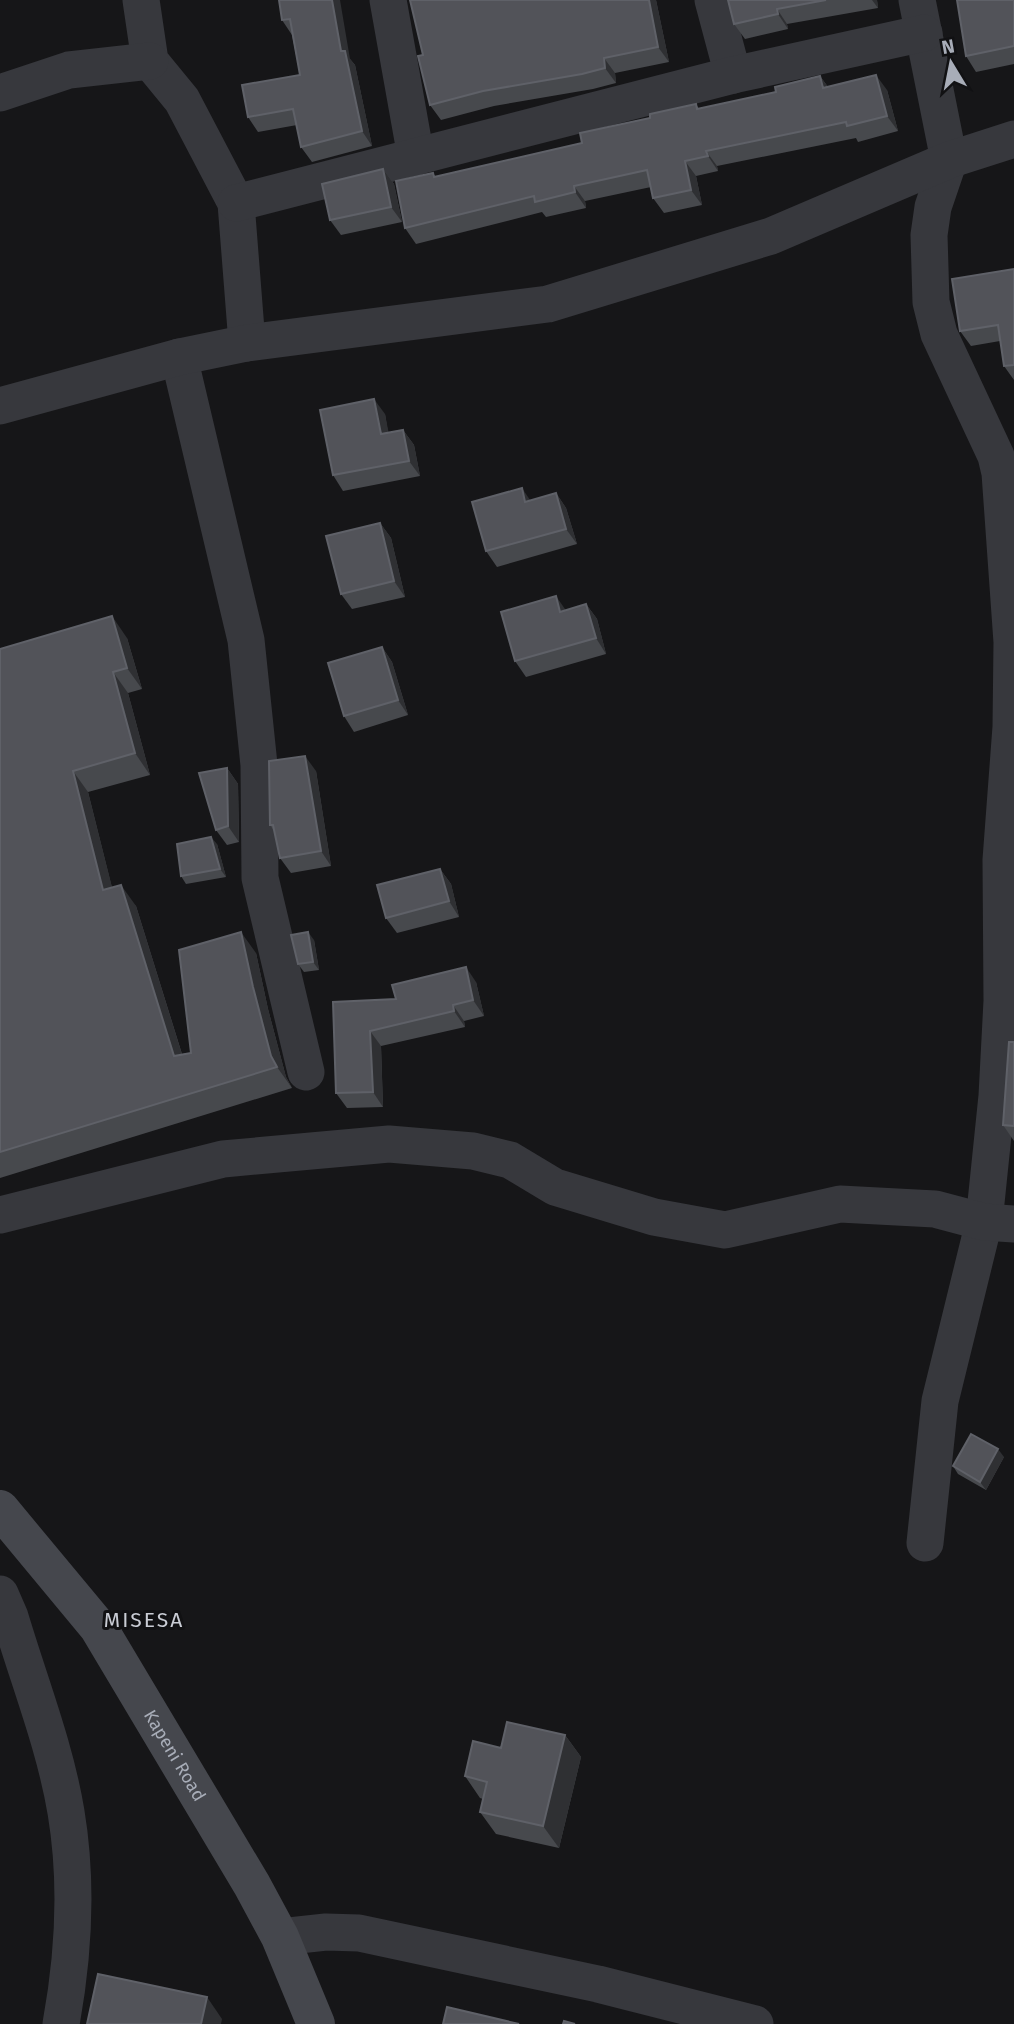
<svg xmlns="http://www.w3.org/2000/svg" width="1014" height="2024" font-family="'Fira Sans',sans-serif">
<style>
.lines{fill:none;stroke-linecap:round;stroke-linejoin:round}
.minor{stroke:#37383d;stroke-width:37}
.secondary{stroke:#45474d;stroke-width:38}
.wall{fill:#47494d}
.shaded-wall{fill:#2f3033}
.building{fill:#525359;stroke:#5f6168;stroke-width:2}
.labels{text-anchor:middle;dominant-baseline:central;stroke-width:6;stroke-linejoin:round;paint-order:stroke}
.street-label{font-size:18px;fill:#a8adb8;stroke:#111113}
.quarter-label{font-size:21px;letter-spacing:2px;fill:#c9ccd4;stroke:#111113}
</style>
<rect width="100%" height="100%" fill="#161618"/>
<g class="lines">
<!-- minor -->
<g class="minor">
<path d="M141,0L150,61L182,100L236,203L247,343"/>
<path d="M388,0L416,157"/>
<path d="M713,0L733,75"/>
<path d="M917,0L949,160L933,207L929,235L931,302L939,334L996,456L1000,473L1012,642L1011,727L1001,860L1002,1001L997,1096L984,1222L940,1401L925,1543"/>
<path d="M0,93L69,70L150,61"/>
<path d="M236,203L733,75L924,33"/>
<path d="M179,357L246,640L259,765L260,878L306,1072"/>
<path d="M0,406L179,357L247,343L548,304L771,236L949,160L1014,139"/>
<path d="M0,1215L223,1159L389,1144L473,1151L510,1160L555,1187L654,1217L725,1230L840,1204L935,1209L984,1222L1014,1224"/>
<path d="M0,1594L10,1617C29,1681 55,1746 66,1812C78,1884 74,1953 61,2024"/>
<path d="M280,1937L326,1932L359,1933L598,1984L755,2024"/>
</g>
<!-- secondary -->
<path class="secondary" id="s1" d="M0,1509L98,1627L252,1885L280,1937L316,2024"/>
</g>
<!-- wall -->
<g class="wall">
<path d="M279,0L350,59L355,65L372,146L312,162L301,147L297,125L258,132L248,117L300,75L292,35L282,20Z"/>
<path d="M410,0H656L669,62L615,73L616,83L593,89L494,106L441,120L430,105L423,55Z"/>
<path d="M728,0H877L878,8L787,24L788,29L745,39L734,24Z"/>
<path d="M1014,0V64L976,72L966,56Z"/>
<path d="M820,76L828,87L887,90L898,131L858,142L856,138L717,166L718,171L696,176L702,205L664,213L653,198L651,187L585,201L586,208L546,217L542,212L416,244L405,228L435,177L582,143L650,118L696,104L699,109L776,92Z"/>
<path d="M383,169L394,184L402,222L341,235L330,220Z"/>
<path d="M1014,269V380L1004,366L1000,341L971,346L960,331Z"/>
<path d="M385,414L388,433L403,430L414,445L420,476L343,491L333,475Z"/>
<path d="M556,493L566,508L577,544L497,567L486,551L530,501Z"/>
<path d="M380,523L391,538L405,597L352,609L341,594Z"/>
<path d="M586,604L597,619L606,654L526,677L515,661Z"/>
<path d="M127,638L142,689L128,693L150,775L88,792L112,888L136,906L182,1054L191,1053L256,953L268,1009L286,1077L292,1088L0,1178V649Z"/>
<path d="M382,647L392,662L408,715L354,732L344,716Z"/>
<path d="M227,768L238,784L239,842L227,845L216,830Z"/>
<path d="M316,771L331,866L291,873L280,858L274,831L270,825Z"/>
<path d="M217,844L226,877L186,884L181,876Z"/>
<path d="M440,869L451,884L459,917L397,933L386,918Z"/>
<path d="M314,940L319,970L304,972L298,964Z"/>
<path d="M476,982L484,1016L464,1021L465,1027L381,1046L383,1107L347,1108L336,1093L333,1002L396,999Z"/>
<path d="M1014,1042V1141L1003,1125Z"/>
<path d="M1004,1457L986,1490L958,1474L953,1466Z"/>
<path d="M565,1735L581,1757L559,1848L496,1834L480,1812L483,1799L480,1798L465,1776L501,1748Z"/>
</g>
<!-- shaded-wall -->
<g class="shaded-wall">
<path d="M332,0H340L350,59L355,65L372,146L362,131L341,51Z"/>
<path d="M649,0H656L669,62L658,47Z"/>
<path d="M872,0H877L878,8Z"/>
<path d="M777,9L787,24L788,29L778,14Z"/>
<path d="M604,58L615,73L616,83L605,68Z"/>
<path d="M876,75L887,90L898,131L887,116Z"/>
<path d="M820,76L831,91L823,88Z"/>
<path d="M706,151L717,166L718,171L708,156Z"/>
<path d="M685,161L696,176L702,205L691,190Z"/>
<path d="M383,169L394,184L402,222L391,207Z"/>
<path d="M574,186L585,201L586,208L575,192Z"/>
<path d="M374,399L385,414L392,450L381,434Z"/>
<path d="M403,430L414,445L420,476L409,461Z"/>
<path d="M522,488L532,503L525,502Z"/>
<path d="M556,493L566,508L577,544L566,529Z"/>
<path d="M380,523L391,538L405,597L394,581Z"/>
<path d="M556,596L567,612H560Z"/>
<path d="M586,604L597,619L606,654L596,638Z"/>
<path d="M112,616L127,638L142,689L127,668Z"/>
<path d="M382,647L392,662L408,715L398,700Z"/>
<path d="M113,672L128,693L150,775L135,753Z"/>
<path d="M305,756L316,771L331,866L321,851Z"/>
<path d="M227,768L238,784L239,842L228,826Z"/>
<path d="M73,771L88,792L118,911L103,890Z"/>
<path d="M211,837L217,844L226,877L220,869Z"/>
<path d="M440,869L451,884L459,917L449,901Z"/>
<path d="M121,885L136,906L189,1077L174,1056Z"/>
<path d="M241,932L256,953L268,1009L286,1077L292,1088L277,1067L271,1056L253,987Z"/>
<path d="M308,932L314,940L319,970L313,962Z"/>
<path d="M466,967L476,982L484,1016L473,1000Z"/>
<path d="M453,1005L464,1021L465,1027L454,1011Z"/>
<path d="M370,1031L381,1046L383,1107L373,1092Z"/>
<path d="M998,1449L1004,1457L986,1490L980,1482Z"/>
<path d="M565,1735L581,1757L559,1848L543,1826Z"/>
<path d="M207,1997L222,2019L221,2024H201Z"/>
</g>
<!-- building -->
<g class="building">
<path d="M279,0H332L341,51H345L362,131L301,147L293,109L248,117L242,85L300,75L290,19L282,20Z"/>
<path d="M410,0H649L658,47L604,58L605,68L582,74L483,91L430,105L418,56L423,55Z"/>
<path d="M728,0H826L777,9L778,14L734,24Z"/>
<path d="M957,0H1014V46L966,56Z"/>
<path d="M876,75L887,116L847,126L846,122L706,151L708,156L685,161L691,190L653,198L647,170L574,186L575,192L535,202L534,196L405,228L396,181L433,173L434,177L582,143L580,133L650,118V114L696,104L697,109L776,92L775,87L820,76L823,88Z"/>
<path d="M383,169L391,207L330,220L322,184Z"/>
<path d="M1014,269V365L1004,366L998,325L960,331L952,279Z"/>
<path d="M374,399L381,434L403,430L409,461L333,475L320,410Z"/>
<path d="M522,488L525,502L556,493L566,529L486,551L472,502Z"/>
<path d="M380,523L394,581L341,594L326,536Z"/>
<path d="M556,596L560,612L586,604L596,638L515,661L501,612Z"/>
<path d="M112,616L127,668L113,672L135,753L73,771L103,890L121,885L174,1056L191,1053L179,950L241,932L253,987L271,1056L277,1067L0,1152V649Z"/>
<path d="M382,647L398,700L344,716L328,663Z"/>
<path d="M305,756L321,851L280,858L273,825H270L269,761Z"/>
<path d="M227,768L228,826L216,830L199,773Z"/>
<path d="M211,837L220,869L181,876L177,844Z"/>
<path d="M440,869L449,901L386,918L377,885Z"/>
<path d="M308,932L313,962L298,964L291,935Z"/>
<path d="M466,967L473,1000L453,1005L454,1011L370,1031L373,1092L336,1093L333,1002L396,999L392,985Z"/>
<path d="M1009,1042H1014V1126L1003,1125Z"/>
<path d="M971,1434L998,1449L980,1482L953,1466Z"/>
<path d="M507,1722L565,1735L543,1826L480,1812L487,1782L465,1776L473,1741L501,1748Z"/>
<path d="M98,1974L207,1997L201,2024H87Z"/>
<path d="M447,2007L519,2024H443Z"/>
<path d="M564,2021L575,2024H563Z"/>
</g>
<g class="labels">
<!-- street labels -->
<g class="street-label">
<text stroke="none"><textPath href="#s1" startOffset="303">Kapeni Road</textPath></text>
</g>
<!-- quarter labels -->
<g class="quarter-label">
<text x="144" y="1620">MISESA</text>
</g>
</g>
<!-- north arrow -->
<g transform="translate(951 63) rotate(350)" stroke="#111113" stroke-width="5" paint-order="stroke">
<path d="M0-5L12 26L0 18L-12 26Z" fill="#a8adb8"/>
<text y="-10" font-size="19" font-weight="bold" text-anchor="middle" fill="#a8adb8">N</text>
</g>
</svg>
